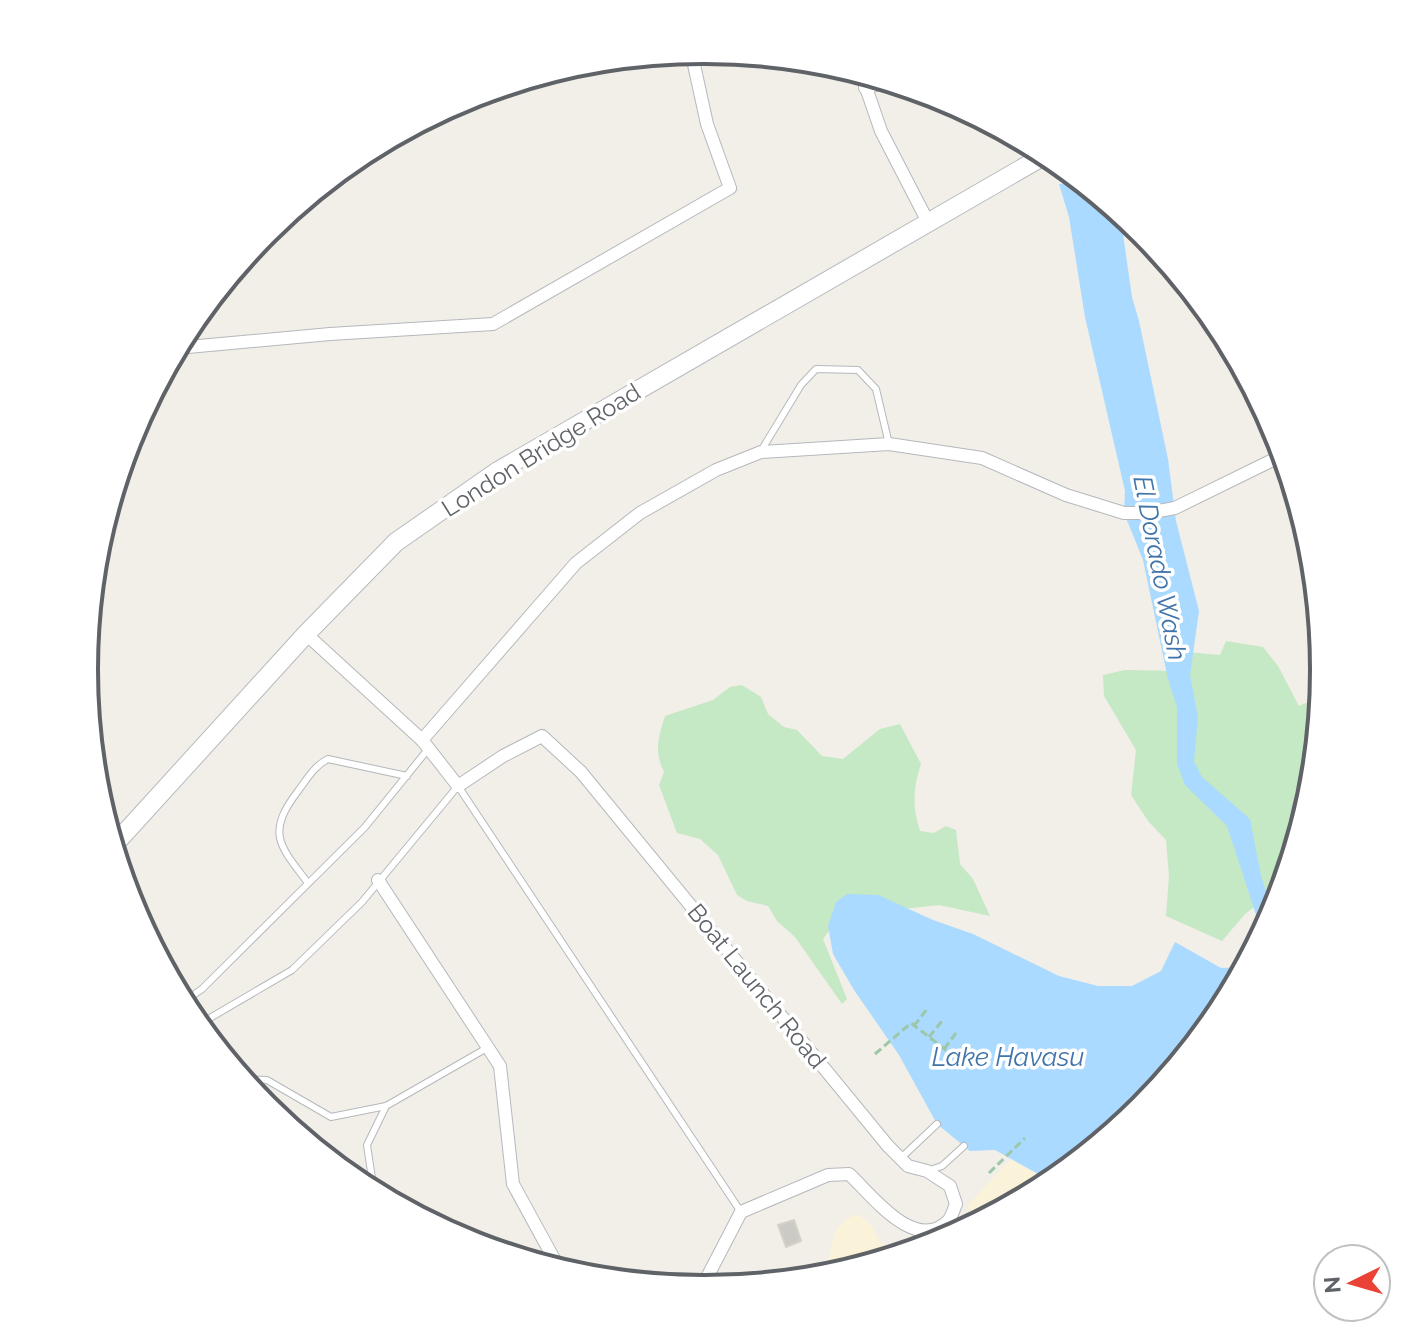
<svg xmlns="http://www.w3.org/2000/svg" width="1408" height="1339" font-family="Raleway,sans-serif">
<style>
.green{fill:#c5e8c5}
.sand{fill:#fbf3d9}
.water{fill:#aadaff}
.building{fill:#cccac5;stroke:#d6d1c6;stroke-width:2}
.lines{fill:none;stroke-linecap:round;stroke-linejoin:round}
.lane-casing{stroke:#b5b8bc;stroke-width:8}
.street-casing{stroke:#b5b8bc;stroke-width:14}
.secondary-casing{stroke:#b6babf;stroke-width:20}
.path{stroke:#9cc7a9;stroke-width:3;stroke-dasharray:8 4;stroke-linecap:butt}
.lane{stroke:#fff;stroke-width:6}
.street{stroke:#fff;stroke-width:12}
.secondary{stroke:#fff;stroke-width:18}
.labels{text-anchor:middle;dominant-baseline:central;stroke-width:7;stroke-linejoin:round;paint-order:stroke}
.street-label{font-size:24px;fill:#5f6368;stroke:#fff}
.water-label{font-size:26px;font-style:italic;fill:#4174aa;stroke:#fff}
.rim{fill:none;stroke:#5f6368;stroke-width:4}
</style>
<rect width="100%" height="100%" fill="#f1efe8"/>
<!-- green -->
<g class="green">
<path d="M1226,641L1263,647L1278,666L1299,706L1321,696L1311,791L1283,886L1245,914L1222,941L1166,916L1169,876L1166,840L1148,821L1131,795L1136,750L1104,696L1103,675L1125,670L1175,671L1187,652L1220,655Z"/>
<path d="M742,685L761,697L768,714L784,727L797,730L822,756L843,759L880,729L900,724L921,764C913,789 912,806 920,831L934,833L946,826L956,830L960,864L973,879L990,916L939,905L840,916L823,939L847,999L842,1004L795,937L777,921L768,906L747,901L737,895L718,855L700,839L677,833L659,785L664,772C654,752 658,738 665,716L713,700L730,687Z"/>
</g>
<!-- sand -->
<g class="sand">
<path d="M1011,1159L1048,1179L1049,1184L964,1230L969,1204Z"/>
<path d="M858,1214L871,1225L880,1242L902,1254L821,1277C837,1252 825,1225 858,1214Z"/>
</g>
<!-- water -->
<g class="water">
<path d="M1082,182L1120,213L1132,297L1139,321L1168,459L1176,521L1199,611L1190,675L1198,717L1194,761L1202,777L1250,819L1261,876L1273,913L1262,933L1227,826L1185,785L1177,764V707L1168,679L1143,560L1124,513L1125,491L1085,317L1069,217L1059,184Z"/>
<path d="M847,894L878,895L933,920L973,934L1059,976L1098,986H1132L1161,971L1175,942L1221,968L1244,967L1219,1014L1142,1108L1049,1184L1047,1179L995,1150L970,1151L937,1124L899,1055L854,990L833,954L828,926L836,902Z"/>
</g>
<!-- building -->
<path class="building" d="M794,1220L801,1241L786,1247L778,1225Z"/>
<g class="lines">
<!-- lane casing -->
<g class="lane-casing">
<g id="lane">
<path d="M761,451L801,385L816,369L858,370L876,389L889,444"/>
<path d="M308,883C279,845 266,833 298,791C307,779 314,766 328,759L407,776"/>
<path d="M183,1002L202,989L365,827L429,748"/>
<path d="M198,1025L292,970L362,902L458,786L741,1212"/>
<path d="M243,1079L267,1080L331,1117L386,1106L487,1048"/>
<path d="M901,1158L937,1124"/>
<path d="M927,1171L942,1166L964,1146"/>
<path d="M374,1192L367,1145L386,1106"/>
</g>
</g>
<!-- street casing -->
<g class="street-casing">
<g id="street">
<path d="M861,73L881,131L928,222"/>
<path d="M865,88L888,81"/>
<path d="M177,348L330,334L493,324L730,188L707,124L691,51"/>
<path d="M1301,514L1300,522L1309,541"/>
<path d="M306,634L422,740L458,786L503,756L542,736L581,772L888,1146L908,1166L927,1171L950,1186L956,1204C954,1208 952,1217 948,1221C915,1254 871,1194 849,1174L828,1175L741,1212L701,1289"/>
<path d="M422,740L576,563L640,513L716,470L761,452L889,444L982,458L1066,495L1124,513H1148L1175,508L1283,455"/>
<path d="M378,880L500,1066L513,1184L560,1270"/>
</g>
</g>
<!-- secondary casing -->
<g class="secondary-casing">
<path id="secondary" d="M113,846L306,634L396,542L498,471L1047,154"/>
</g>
<!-- path -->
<g class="path">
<path d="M914,1026L927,1009"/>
<path d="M929,1037L942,1021"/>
<path d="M944,1049L956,1033"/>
<path d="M875,1054L911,1023L960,1061L971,1045"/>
<path d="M989,1173L1025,1138"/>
</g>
<!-- lane -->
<use href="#lane" class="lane"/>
<!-- street -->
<use href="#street" class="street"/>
<!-- secondary -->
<use href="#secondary" class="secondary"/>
</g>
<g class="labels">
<!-- street labels -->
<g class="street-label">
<text transform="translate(541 450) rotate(-32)">London Bridge Road</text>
<text transform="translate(757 986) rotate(51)">Boat Launch Road</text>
</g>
<!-- water labels -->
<g class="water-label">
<text transform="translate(1160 568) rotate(79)">El Dorado Wash</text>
<text x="1008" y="1057">Lake Havasu</text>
</g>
</g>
<!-- crop -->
<path d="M0 0H1408V1339H0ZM703 64H705A605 605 0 0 1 1310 669V670A605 605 0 0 1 705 1275H703A605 605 0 0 1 98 670V669A605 605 0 0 1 703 64Z" fill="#fff" fill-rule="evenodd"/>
<path class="rim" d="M703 64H705A605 605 0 0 1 1310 669V670A605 605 0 0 1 705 1275H703A605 605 0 0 1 98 670V669A605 605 0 0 1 703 64Z"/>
<!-- north arrow -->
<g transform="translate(1352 1283) rotate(265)"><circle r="38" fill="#ffffff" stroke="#bfc1c3" stroke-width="2"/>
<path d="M0-6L14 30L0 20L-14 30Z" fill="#ea4335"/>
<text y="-12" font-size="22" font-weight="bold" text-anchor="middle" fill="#5f6368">N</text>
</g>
</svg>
